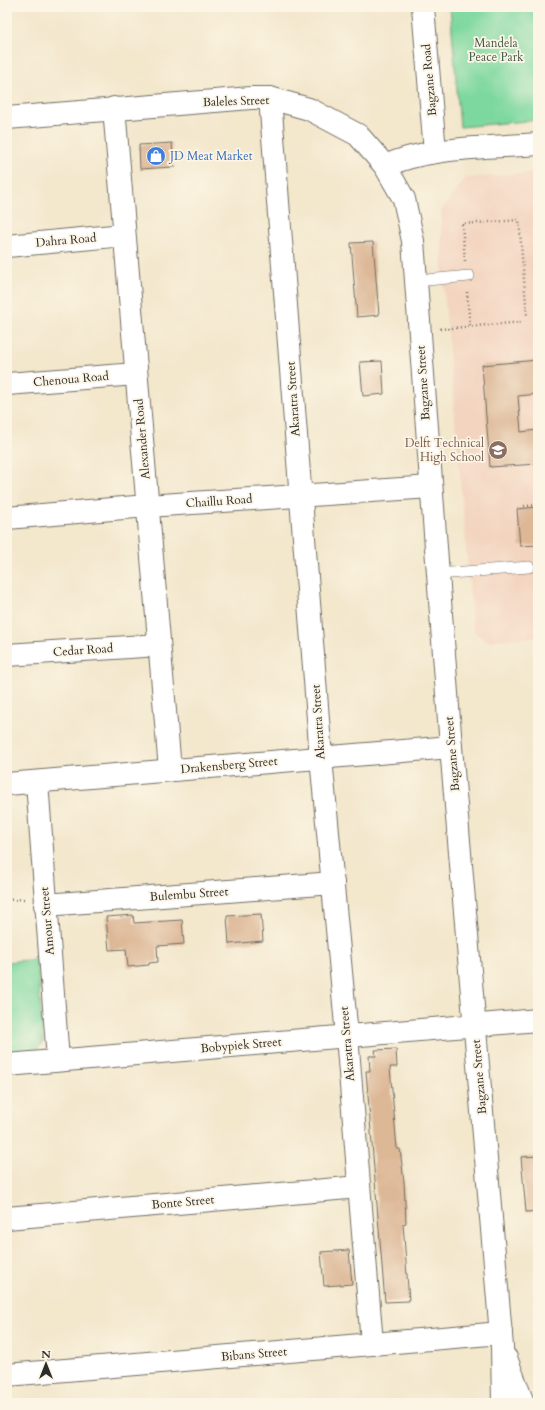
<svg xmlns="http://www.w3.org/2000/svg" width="545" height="1410" font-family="Cardo,serif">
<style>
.built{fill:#f3d4bf}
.green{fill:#7dd89f;stroke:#548265}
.building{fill:#ddb897}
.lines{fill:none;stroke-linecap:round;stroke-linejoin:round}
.service-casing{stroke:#716d63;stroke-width:12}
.minor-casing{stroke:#716d63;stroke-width:24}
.path{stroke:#716d63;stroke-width:2.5;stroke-dasharray:1 3;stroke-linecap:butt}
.service{stroke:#fff;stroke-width:11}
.minor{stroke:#fff;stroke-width:22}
.labels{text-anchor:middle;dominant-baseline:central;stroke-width:3.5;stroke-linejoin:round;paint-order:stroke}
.park-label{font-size:12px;fill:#405648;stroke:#fcf5e5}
.street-label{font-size:12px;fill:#2b2b2b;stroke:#fcf5e5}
.shop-label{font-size:12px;fill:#366cbe;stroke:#fcf5e5;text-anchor:start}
.education-label{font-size:12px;fill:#785e54;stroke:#fcf5e5;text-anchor:end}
</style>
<rect width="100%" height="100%" fill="#fcf5e5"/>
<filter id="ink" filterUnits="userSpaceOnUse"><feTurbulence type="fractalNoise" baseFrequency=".025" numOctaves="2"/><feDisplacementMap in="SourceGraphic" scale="8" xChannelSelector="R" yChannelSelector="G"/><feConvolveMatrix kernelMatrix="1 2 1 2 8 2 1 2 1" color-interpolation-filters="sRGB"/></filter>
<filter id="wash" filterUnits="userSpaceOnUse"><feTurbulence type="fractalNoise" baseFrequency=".012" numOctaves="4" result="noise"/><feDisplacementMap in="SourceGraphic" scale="16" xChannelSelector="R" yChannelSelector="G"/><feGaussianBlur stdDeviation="0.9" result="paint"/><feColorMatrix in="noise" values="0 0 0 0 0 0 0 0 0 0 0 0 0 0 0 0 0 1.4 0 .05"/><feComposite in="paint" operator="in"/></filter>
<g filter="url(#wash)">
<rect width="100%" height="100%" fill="#f3e7cc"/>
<!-- built -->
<path class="built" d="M538,172V637L486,641L473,631L443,278L441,211L465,178Z"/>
<!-- green -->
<g class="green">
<path d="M450,7H538V120L460,127Z"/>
<path d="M37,959L43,1042L36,1051L7,1053V962Z"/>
</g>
<g id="blocks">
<!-- building -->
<g class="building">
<path d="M172,143L174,167L140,169L139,145Z"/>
<path d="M373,242L379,315L357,317L351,243Z"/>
<path d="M538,360V394L518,396L521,432L538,430V464L490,467L482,365Z"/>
<path d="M382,361L384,394L363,396L360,362Z"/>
<path d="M538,507V545L520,546L517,509Z"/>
<path d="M261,914L263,941L229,944L227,916Z"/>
<path d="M133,915L134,923L182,920L184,944L157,946L158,962L149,963V965L128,967L126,949L109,950L106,917Z"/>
<path d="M396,1049L397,1067H390L397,1149H400L404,1182L406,1223L403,1224L409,1301L385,1302L366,1071H370L369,1056H376L375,1050Z"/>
<path d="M538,1156V1211L526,1212L521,1157Z"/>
<path d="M349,1250L352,1284L324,1286L321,1252Z"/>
</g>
</g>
</g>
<g filter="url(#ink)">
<use href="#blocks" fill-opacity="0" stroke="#716d63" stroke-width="1"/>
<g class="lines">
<!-- service casing -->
<g class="service-casing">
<g id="service">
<path d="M416,281L469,276"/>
<path d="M438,574L529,567"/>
</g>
</g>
<!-- minor casing -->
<g class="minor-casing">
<g id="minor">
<path d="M423,7L435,152"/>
<path d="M270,98L321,758L347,1036L372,1344"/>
<path d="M114,108L170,770"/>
<path d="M7,118L251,98H270L309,109L358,135L385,166L404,199L413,241L451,747L502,1347L503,1403"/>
<path d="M385,166C429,146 490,148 538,144"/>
<path d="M7,246L124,235"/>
<path d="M7,384L136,374"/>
<path d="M7,518L147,506L431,487"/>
<path d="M7,655L159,645"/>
<path d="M37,782L58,1060"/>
<path d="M7,784L451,747"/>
<path d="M45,905L333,883"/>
<path d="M7,1065L538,1020"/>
<path d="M7,1218L359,1187"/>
<path d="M506,1358L523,1403"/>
<path d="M7,1375L501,1333"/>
</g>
</g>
<!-- path -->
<g class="path">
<path d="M465,261L462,224L519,220L527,316"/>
<path d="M467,292L470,326"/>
<path d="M440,329L523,322"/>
<path d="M524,506L538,505"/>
<path d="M7,900L24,899"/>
</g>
<!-- service -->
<use href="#service" class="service"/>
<!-- minor -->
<use href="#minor" class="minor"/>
</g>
</g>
<!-- icons -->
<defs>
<g id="shop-disc" transform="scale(1)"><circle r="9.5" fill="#3f7fe0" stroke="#fcf5e5"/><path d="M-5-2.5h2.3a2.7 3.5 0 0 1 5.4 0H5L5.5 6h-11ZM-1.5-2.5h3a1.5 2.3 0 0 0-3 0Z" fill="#fff"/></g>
<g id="school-disc" transform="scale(1)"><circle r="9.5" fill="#8d6e63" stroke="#fcf5e5"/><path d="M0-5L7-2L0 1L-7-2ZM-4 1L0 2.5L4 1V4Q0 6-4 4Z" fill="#fff"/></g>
</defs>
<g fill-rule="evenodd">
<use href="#shop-disc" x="156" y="156"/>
<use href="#school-disc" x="498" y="450"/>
</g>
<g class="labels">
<!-- park labels -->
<g class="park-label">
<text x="496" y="43">Mandela<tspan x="496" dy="14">Peace Park</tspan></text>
</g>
<!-- street labels -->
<g class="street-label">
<text transform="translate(429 80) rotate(-95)">Bagzane Road</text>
<text transform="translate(236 101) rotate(-2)">Baleles Street</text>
<text transform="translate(66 240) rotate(-5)">Dahra Road</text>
<text transform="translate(71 379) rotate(-5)">Chenoua Road</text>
<text transform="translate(423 383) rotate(-94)">Bagzane Street</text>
<text transform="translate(293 399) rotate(-94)">Akaratra Street</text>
<text transform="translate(142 439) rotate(-95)">Alexander Road</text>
<text transform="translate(219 501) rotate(-4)">Chaillu Road</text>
<text transform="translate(83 650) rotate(-4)">Cedar Road</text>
<text transform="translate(318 722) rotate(-94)">Akaratra Street</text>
<text transform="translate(452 754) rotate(-95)">Bagzane Street</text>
<text transform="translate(229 765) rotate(-5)">Drakensberg Street</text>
<text transform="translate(189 894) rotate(-4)">Bulembu Street</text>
<text transform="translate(47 921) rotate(-95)">Amour Street</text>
<text transform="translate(347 1044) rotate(-95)">Akaratra Street</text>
<text transform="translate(241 1045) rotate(-5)">Bobypiek Street</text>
<text transform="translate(479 1077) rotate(-95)">Bagzane Street</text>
<text transform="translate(183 1202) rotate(-5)">Bonte Street</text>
<text transform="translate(254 1354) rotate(-5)">Bibans Street</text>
</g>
<!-- shop labels -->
<g class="shop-label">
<text x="170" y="156">JD Meat Market</text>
</g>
<!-- education labels -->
<g class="education-label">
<text x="484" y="443">Delft Technical<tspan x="484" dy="14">High School</tspan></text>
</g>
</g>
<!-- margin -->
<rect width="545" height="1410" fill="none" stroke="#fcf5e5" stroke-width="24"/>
<!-- north arrow -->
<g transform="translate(46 1364)" stroke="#fcf5e5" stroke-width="3" paint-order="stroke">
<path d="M0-3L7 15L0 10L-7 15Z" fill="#2b2b2b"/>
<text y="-6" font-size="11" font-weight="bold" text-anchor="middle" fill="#2b2b2b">N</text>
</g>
</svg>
